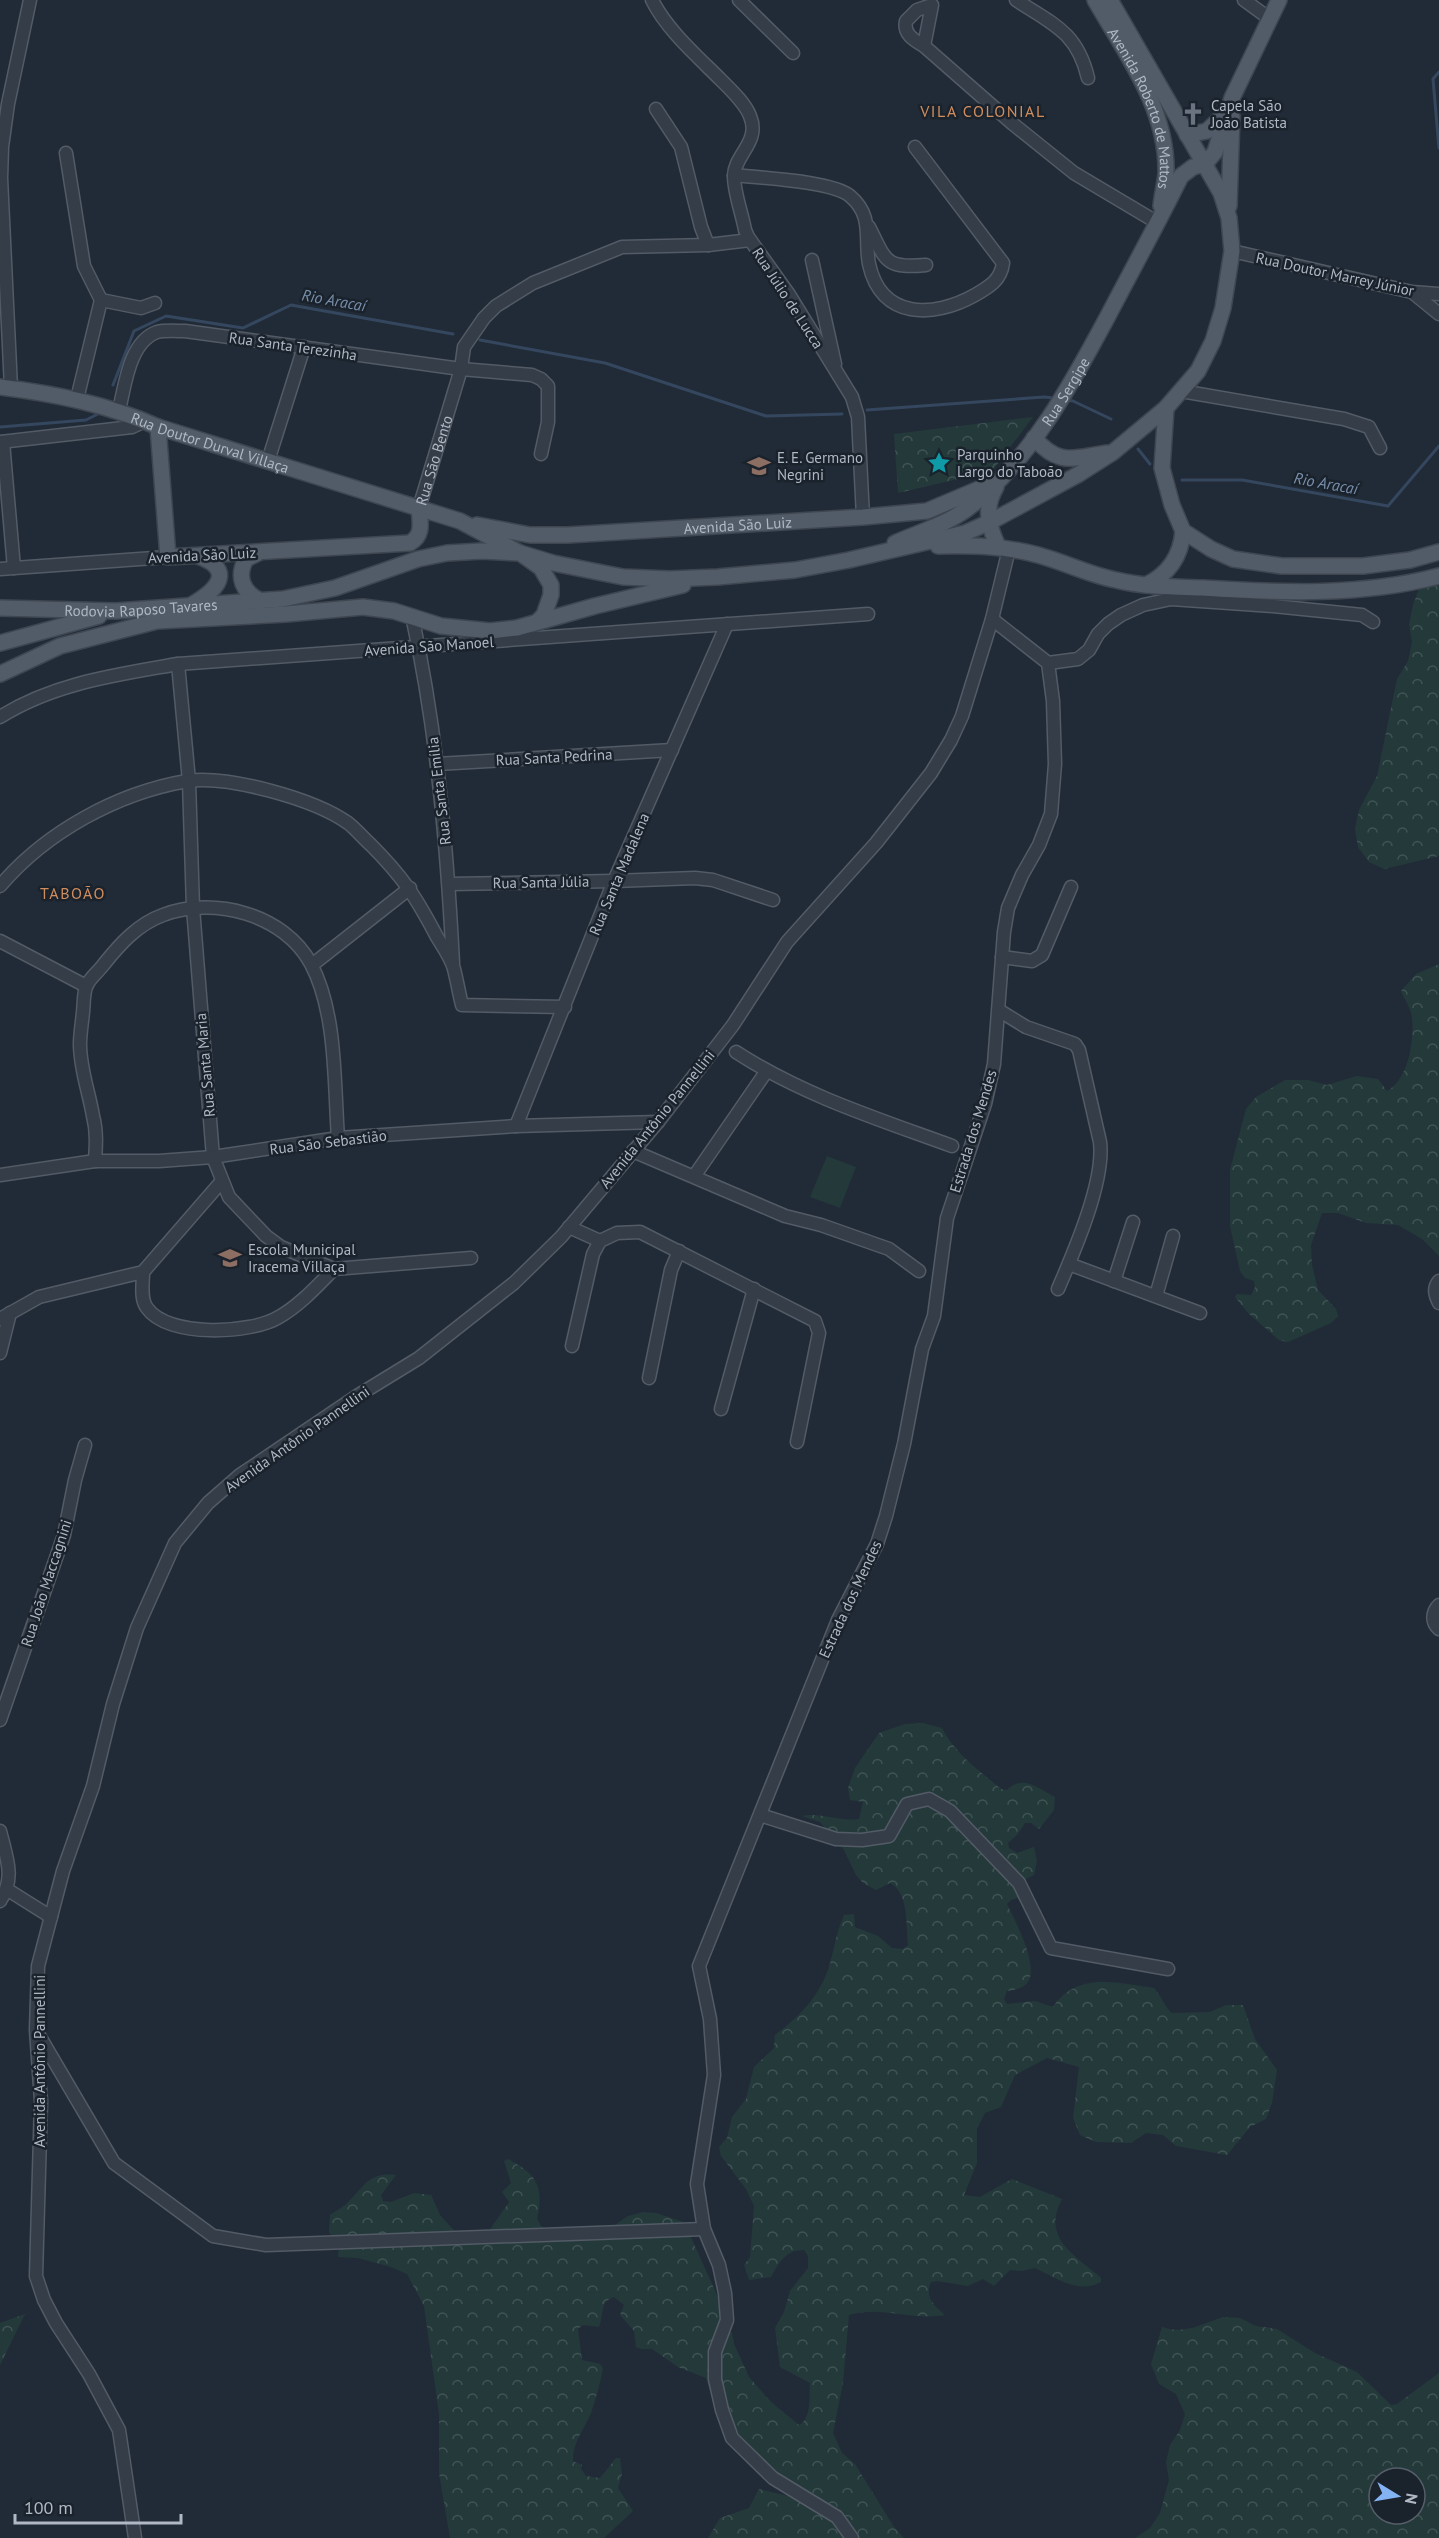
<svg xmlns="http://www.w3.org/2000/svg" width="1439" height="2538" font-family="'PT Sans',sans-serif">
<style>
.forest{fill:url(#forest-crowns);fill-rule:evenodd}
.pitch{fill:#24393a}
.lines{fill:none;stroke-linecap:round;stroke-linejoin:round}
.stream{stroke:#35475e;stroke-width:3}
.minor-casing{stroke:#525b66;stroke-width:15}
.major-casing{stroke:#3e4651;stroke-width:18}
.minor{stroke:#353d48;stroke-width:12}
.major{stroke:#525c68;stroke-width:15}
.labels{text-anchor:middle;dominant-baseline:central;stroke-width:5;stroke-linejoin:round;paint-order:stroke}
.poi-label{font-size:15px;fill:#afb8c4;stroke:#1a222c;text-anchor:start}
.street-label{font-size:15px;fill:#afb8c4;stroke:#1a222c}
.neighbourhood-label{font-size:16px;letter-spacing:1.5px;fill:#d08d5f;stroke:#1a222c}
.water-label{font-size:16px;font-style:italic;fill:#788fac;stroke:#1a222c}
</style>
<defs>
<pattern id="forest-crowns" width="20" height="18" patternUnits="userSpaceOnUse" patternTransform="scale(1.5)"><rect width="20" height="18" fill="#24393a"/><path d="M2 6a3 3 0 1 1 6 0M12 15a3 3 0 1 1 6 0" fill="none" stroke="#415455"/></pattern>
</defs>
<rect width="100%" height="100%" fill="#212b37"/>
<!-- forest -->
<g class="forest">
<path d="M1033,417L992,471L898,493L894,434Z"/>
<path d="M1439,578V856L1384,869L1369,862L1358,847L1355,829L1359,810L1377,776L1397,679L1408,661L1412,642L1409,624L1413,605L1419,589Z"/>
<path d="M1439,964V1256L1422,1239L1398,1225L1366,1223L1338,1213H1322L1311,1245L1312,1265L1318,1290L1336,1309L1338,1316L1331,1323L1288,1342L1279,1340L1248,1313L1235,1297L1237,1294L1251,1295L1255,1287L1254,1281L1245,1278L1240,1271L1230,1226V1170L1246,1109L1256,1097L1285,1080H1308L1327,1085L1357,1076L1378,1079L1387,1091C1409,1079 1414,1041 1412,1017C1411,1008 1404,999 1401,991L1416,974Z"/>
<path d="M923,1723L942,1728C954,1753 980,1771 1001,1789L1007,1790C1024,1774 1037,1788 1055,1797L1054,1810L1039,1829L1031,1823H1025L1017,1835L1008,1843L1009,1848L1017,1853L1034,1847L1037,1861L1034,1875L1022,1881V1897L1011,1900L1007,1904C1014,1919 1043,1971 1025,1985C1021,1989 1012,1990 1007,1991L1004,1999L1007,2004L1035,2001L1053,2007C1077,1971 1117,1983 1154,1988C1160,1994 1166,2009 1172,2013L1210,2012L1226,2005H1243L1255,2039L1277,2070L1272,2103L1266,2119L1250,2127L1227,2155L1176,2146L1163,2135L1146,2133L1131,2143L1096,2142L1080,2135L1073,2118L1079,2067L1047,2058L1015,2075L1001,2107L985,2113L977,2128V2163L964,2195L980,2197L1012,2179L1062,2199C1041,2239 1075,2255 1101,2278V2282C1078,2295 1055,2277 1035,2268L1022,2271L1010,2270L994,2286L983,2279L968,2286L937,2281L931,2282C924,2298 935,2306 945,2315C913,2321 880,2305 849,2315L843,2383L833,2433L842,2453L855,2464L894,2527L904,2538H708L720,2518L749,2508L759,2489L792,2497L796,2496L766,2480L738,2451L720,2423L706,2378L678,2367L652,2349H641L636,2347L634,2331L620,2315L624,2305L614,2297C599,2302 604,2315 599,2327L583,2325L578,2329L582,2360L600,2364L603,2368C600,2384 596,2398 591,2413C584,2429 572,2444 573,2461L582,2465L581,2469L586,2476L600,2478L616,2458H620L622,2474L618,2488L633,2511L604,2538H450L439,2473V2414L424,2306L407,2274L391,2267L358,2258L338,2257L339,2247L329,2232L330,2215C335,2211 342,2208 346,2204C365,2187 367,2172 396,2175L381,2195L383,2201L391,2202L414,2193L431,2195L440,2215L462,2239L484,2238L509,2202L502,2192L511,2183L504,2161L508,2159C538,2175 544,2187 537,2219L541,2226L549,2231L602,2234L628,2216L643,2212L656,2213L684,2222L718,2297L722,2322L732,2333L734,2344L749,2377L771,2402L799,2425C812,2419 809,2395 810,2383L780,2367L775,2328L784,2312L790,2291L808,2268V2256L804,2250C786,2250 779,2262 771,2277L749,2280L744,2265L750,2257L754,2206L746,2189L721,2156L719,2147L727,2138L732,2117L746,2099L754,2067L774,2048L775,2035C799,2017 817,1999 828,1970C834,1951 836,1933 844,1915L854,1914L855,1927L878,1936L892,1948L903,1949L908,1945C906,1927 909,1892 890,1883L876,1890L863,1883L856,1875L844,1850L820,1822L802,1816C821,1812 839,1822 859,1819L863,1802L850,1800L848,1788L855,1768L879,1733L905,1724Z"/>
<path d="M25,2314L0,2365V2323Z"/>
<path d="M1223,2317L1240,2318L1256,2326L1277,2329L1315,2353L1357,2372L1391,2405L1397,2404L1439,2373V2538H1135L1150,2528L1160,2513L1169,2480L1166,2462L1170,2445L1180,2430L1185,2414L1176,2394L1159,2384L1151,2364L1162,2327C1184,2335 1202,2324 1223,2317ZM1379,2478H1415V2514H1379Z"/>
</g>
<!-- pitch -->
<path class="pitch" d="M827,1156L856,1167L840,1208L810,1197Z"/>
<g class="lines">
<!-- stream -->
<g class="stream">
<path d="M1439,72L1433,79L1439,148"/>
<path d="M480,340L605,363L766,416L842,414"/>
<path d="M113,385L134,331L166,316L243,328L291,305L453,334"/>
<path d="M1066,400L1073,401L1111,419"/>
<path d="M867,410L1044,397L1054,398"/>
<path d="M0,427L86,420L100,413"/>
<path d="M1138,449L1150,464"/>
<path d="M1182,480H1242L1388,506L1439,446"/>
</g>
<!-- minor casing -->
<g class="minor-casing">
<g id="minor">
<path d="M652,0C667,30 697,56 721,80C731,90 745,103 750,116C761,142 734,155 734,176C734,193 742,213 745,230L748,237L788,293L852,397L858,417L863,517"/>
<path d="M739,0L793,53"/>
<path d="M1016,0C1053,24 1077,32 1088,78"/>
<path d="M1244,0L1270,19"/>
<path d="M924,46L932,5L917,10L906,21C903,34 914,40 924,46L1013,124L1074,173L1158,223"/>
<path d="M656,109L681,147L701,227L708,245"/>
<path d="M66,153L84,266L101,300L77,399"/>
<path d="M734,175C760,178 832,181 850,196C874,216 864,239 869,264C881,320 934,318 975,295C989,287 1001,280 1003,263L915,147"/>
<path d="M869,227C886,260 884,269 926,265"/>
<path d="M1232,251L1412,292L1439,294"/>
<path d="M812,260L835,364"/>
<path d="M1412,292L1439,314"/>
<path d="M101,300L141,308L155,303"/>
<path d="M11,388L1,178L2,147L8,104L30,0"/>
<path d="M1181,391L1344,419L1369,427L1380,448"/>
<path d="M119,410C125,386 129,342 157,332C165,330 177,331 185,331L461,369L532,375L541,379L548,386V422L541,454"/>
<path d="M0,442L132,427L145,421"/>
<path d="M3,442L14,568"/>
<path d="M268,461L304,347"/>
<path id="s1" d="M419,508L461,369L464,347L484,318L496,306L533,283L622,247L708,245L750,240"/>
<path d="M0,569L168,557"/>
<path d="M412,616C437,730 447,847 453,963"/>
<path d="M1048,663L1078,659L1089,650L1098,634L1108,624L1121,615L1143,605L1171,599L1273,606L1362,615L1373,622"/>
<path d="M178,664L189,781L193,908L213,1157L229,1197L266,1236L281,1247L334,1269L471,1258"/>
<path d="M0,717C54,683 116,675 178,664L868,614"/>
<path d="M437,764L672,750"/>
<path d="M449,884L614,881L695,878L713,880L773,900"/>
<path d="M0,886C46,832 117,793 187,781C228,775 314,799 348,823C356,829 363,838 371,845C403,877 416,897 437,937C443,947 451,958 454,969C457,981 459,993 462,1005L565,1007"/>
<path d="M0,941L86,986"/>
<path d="M1002,957L1032,961L1042,955L1071,887"/>
<path d="M312,965L410,888"/>
<path d="M1000,1011L1026,1027L1075,1044L1079,1050L1100,1142C1105,1181 1074,1252 1058,1289"/>
<path d="M736,1052C802,1095 878,1119 952,1146"/>
<path d="M516,1126L614,881L727,624"/>
<path d="M633,1151L785,1216L821,1225L889,1249L919,1271"/>
<path d="M95,1161C96,1146 97,1131 93,1116C89,1092 80,1069 80,1044C80,1034 82,1023 83,1012C84,1005 83,992 87,985C90,978 99,971 104,964C120,944 138,924 163,915C214,896 284,914 311,964C337,1013 334,1084 338,1138"/>
<path d="M0,1175L95,1161H159L213,1157L338,1138L516,1126L658,1122"/>
<path d="M695,1175L766,1072"/>
<path d="M569,1227L600,1241L593,1254L572,1346"/>
<path d="M600,1241L617,1233L640,1232L815,1321L819,1333L797,1442"/>
<path d="M1069,1264L1200,1313"/>
<path d="M143,1272C143,1284 140,1299 147,1308C168,1338 251,1334 279,1317C300,1305 317,1286 334,1269"/>
<path d="M1114,1281L1133,1222"/>
<path d="M1439,1281C1433,1288 1435,1295 1439,1303"/>
<path d="M1156,1296L1173,1236"/>
<path d="M0,1319L39,1297L143,1272L222,1181"/>
<path d="M0,1353L10,1313"/>
<path d="M649,1378L671,1270L679,1251"/>
<path d="M721,1409L754,1289"/>
<path d="M1439,1605C1432,1612 1431,1622 1439,1629"/>
<path d="M0,1720L64,1535L75,1480L85,1445"/>
<path d="M760,1815L836,1839L862,1840L889,1836L907,1804L929,1799L950,1811L1019,1883L1051,1948L1168,1969"/>
<path d="M0,1831C6,1856 16,1878 0,1901"/>
<path d="M8,1890L51,1917"/>
<path d="M37,2032L114,2163L213,2236L266,2245L704,2229"/>
<path d="M135,2538L119,2430L89,2374L56,2323L44,2300L36,2276L41,2101L36,2030L38,1966L63,1871L93,1786L113,1704L137,1628L175,1543L208,1503L240,1475L357,1396L419,1358L514,1283L561,1237L658,1122L733,1025L787,942L876,843L931,773L951,740L962,716L992,619L1009,549"/>
<path d="M852,2538L837,2517L773,2478L732,2438L722,2410L715,2379V2352L727,2320L725,2293L719,2265L704,2229L697,2184L714,2075L710,2019L699,1966L838,1620L877,1544L886,1516L904,1444L922,1349L934,1316L947,1218L985,1104L994,1064L1004,932L1008,908L1022,875L1039,845L1051,814L1055,764L1053,701L1048,663L992,619"/>
</g>
</g>
<!-- major casing -->
<g class="major-casing">
<g id="major">
<path id="s2" d="M1095,0C1126,54 1168,109 1166,174C1165,184 1162,195 1161,206"/>
<path d="M1187,135L1207,131L1227,112"/>
<path d="M1229,206L1232,116"/>
<path id="s3" d="M0,387C55,394 107,404 158,427L460,521L520,553L541,568L551,585V595L544,615L537,622"/>
<path d="M1166,408L1162,468L1172,505L1183,531L1211,549L1233,559L1282,566H1363L1410,560L1439,552"/>
<path d="M158,427L168,557L410,543C424,535 420,522 419,508"/>
<path d="M1034,438C1061,468 1074,457 1108,453"/>
<path d="M996,487C984,507 988,526 998,546"/>
<path id="s4" d="M477,525L530,535H568L863,517L927,511L986,486"/>
<path id="s5" d="M895,543C922,531 949,524 972,505C1034,455 1072,383 1109,314C1133,268 1158,223 1181,176L1193,167L1205,164L1215,152L1232,98L1279,0"/>
<path d="M938,546C973,545 1004,546 1038,555C1064,562 1090,575 1116,580C1144,587 1174,587 1203,588C1281,593 1363,596 1439,576"/>
<path d="M258,553L246,559C236,577 243,593 261,601"/>
<path d="M1146,585C1169,574 1181,556 1183,531"/>
<path d="M193,604C217,590 236,570 198,556"/>
<path id="s6" d="M0,608L116,611L283,599L335,588L418,559L447,553L482,551L520,553L553,563L623,577L670,579L718,577L795,570L849,560L965,533L990,522L1079,474L1112,453L1166,408L1198,371L1213,341L1223,308L1232,251L1229,218L1221,193L1110,0"/>
<path d="M0,643L99,616"/>
<path d="M0,674L60,646L157,621L286,614L363,607L394,611L441,626L490,631L517,628L595,606L683,585"/>
</g>
</g>
<!-- minor -->
<use href="#minor" class="minor"/>
<!-- major -->
<use href="#major" class="major"/>
</g>
<!-- icons -->
<defs>
<g id="church-bare" transform="scale(1.8)"><path d="M-1.2-6h2.4v3.5h3.3v2.4h-3.3V6h-2.4V-.1h-3.3v-2.4h3.3Z" fill="#6b7280" stroke="#1a222c" stroke-width="2.5" paint-order="stroke"/></g>
<g id="sight-bare" transform="scale(1.8)"><path d="M0-6L1.8-2.2L6-1.7L2.9 1.2L3.7 5.4L0 3.3L-3.7 5.4L-2.9 1.2L-6-1.7L-1.8-2.2Z" fill="#0f9aa8" stroke="#1a222c" stroke-width="2.5" paint-order="stroke"/></g>
<g id="school-bare" transform="scale(1.8)"><path d="M0-5L7-2L0 1L-7-2ZM-4 1L0 2.5L4 1V4Q0 6-4 4Z" fill="#8d6e63" stroke="#1a222c" stroke-width="2.5" paint-order="stroke"/></g>
</defs>
<g fill-rule="evenodd">
<use href="#church-bare" x="1193" y="114"/>
<use href="#sight-bare" x="939" y="463"/>
<use href="#school-bare" x="759" y="466"/>
<use href="#school-bare" x="230" y="1258"/>
</g>
<g class="labels">
<!-- poi labels -->
<g class="poi-label">
<text x="1211" y="105">Capela São<tspan x="1211" dy="17">João Batista</tspan></text>
<text x="957" y="454">Parquinho<tspan x="957" dy="17">Largo do Taboão</tspan></text>
<text x="777" y="457">E. E. Germano<tspan x="777" dy="17">Negrini</tspan></text>
<text x="248" y="1249">Escola Municipal<tspan x="248" dy="17">Iracema Villaça</tspan></text>
</g>
<!-- street labels -->
<g class="street-label">
<text stroke="none"><textPath href="#s2" startOffset="120">Avenida Roberto de Mattos</textPath></text>
<text transform="translate(1335 274) rotate(12)">Rua Doutor Marrey Júnior</text>
<text transform="translate(788 298) rotate(57)">Rua Júlio de Lucca</text>
<text transform="translate(293 346) rotate(8)">Rua Santa Terezinha</text>
<text stroke="none"><textPath href="#s5" startOffset="234">Rua Sergipe</textPath></text>
<text stroke="none"><textPath href="#s3" startOffset="218">Rua Doutor Durval Villaça</textPath></text>
<text stroke="none"><textPath href="#s1" startOffset="50">Rua São Bento</textPath></text>
<text stroke="none"><textPath href="#s4" startOffset="262">Avenida São Luiz</textPath></text>
<text transform="translate(202 555) rotate(-3)">Avenida São Luiz</text>
<text stroke="none"><textPath href="#s6" startOffset="141">Rodovia Raposo Tavares</textPath></text>
<text transform="translate(429 646) rotate(-4)">Avenida São Manoel</text>
<text transform="translate(554 757) rotate(-3)">Rua Santa Pedrina</text>
<text transform="translate(439 791) rotate(-97)">Rua Santa Emília</text>
<text transform="translate(619 874) rotate(-67)">Rua Santa Madalena</text>
<text transform="translate(541 882) rotate(-1)">Rua Santa Júlia</text>
<text transform="translate(205 1065) rotate(-95)">Rua Santa Maria</text>
<text transform="translate(657 1119) rotate(-51)">Avenida Antônio Pannellini</text>
<text transform="translate(973 1131) rotate(-73)">Estrada dos Mendes</text>
<text transform="translate(328 1142) rotate(-7)">Rua São Sebastião</text>
<text transform="translate(297 1439) rotate(-35)">Avenida Antônio Pannellini</text>
<text transform="translate(46 1583) rotate(-72)">Rua João Maccagnini</text>
<text transform="translate(850 1599) rotate(-65)">Estrada dos Mendes</text>
<text transform="translate(39 2061) rotate(-90)">Avenida Antônio Pannellini</text>
</g>
<!-- neighbourhood labels -->
<g class="neighbourhood-label">
<text x="983" y="111">VILA COLONIAL</text>
<text x="73" y="893">TABOÃO</text>
</g>
<!-- water labels -->
<g class="water-label">
<text transform="translate(334 300) rotate(10)">Rio Aracaí</text>
<text transform="translate(1326 483) rotate(10)">Rio Aracaí</text>
</g>
</g>
<!-- north arrow -->
<g transform="translate(1397 2496) rotate(101)"><circle r="28" fill="#1a222c" stroke="#565e69" stroke-width="1.5"/>
<path d="M0-4.5L10 22L0 15L-10 22Z" fill="#84b3f4"/>
<text y="-9" font-size="16" font-weight="bold" text-anchor="middle" fill="#afb8c4">N</text>
</g>
<!-- scale -->
<path d="M15 2514v9h166v-9" fill="none" stroke="#afb8c4" stroke-width="3"/>
<text x="24" y="2514" font-size="18" fill="#afb8c4" stroke="#1a222c" stroke-width="4.5" paint-order="stroke">100 m</text>
</svg>
